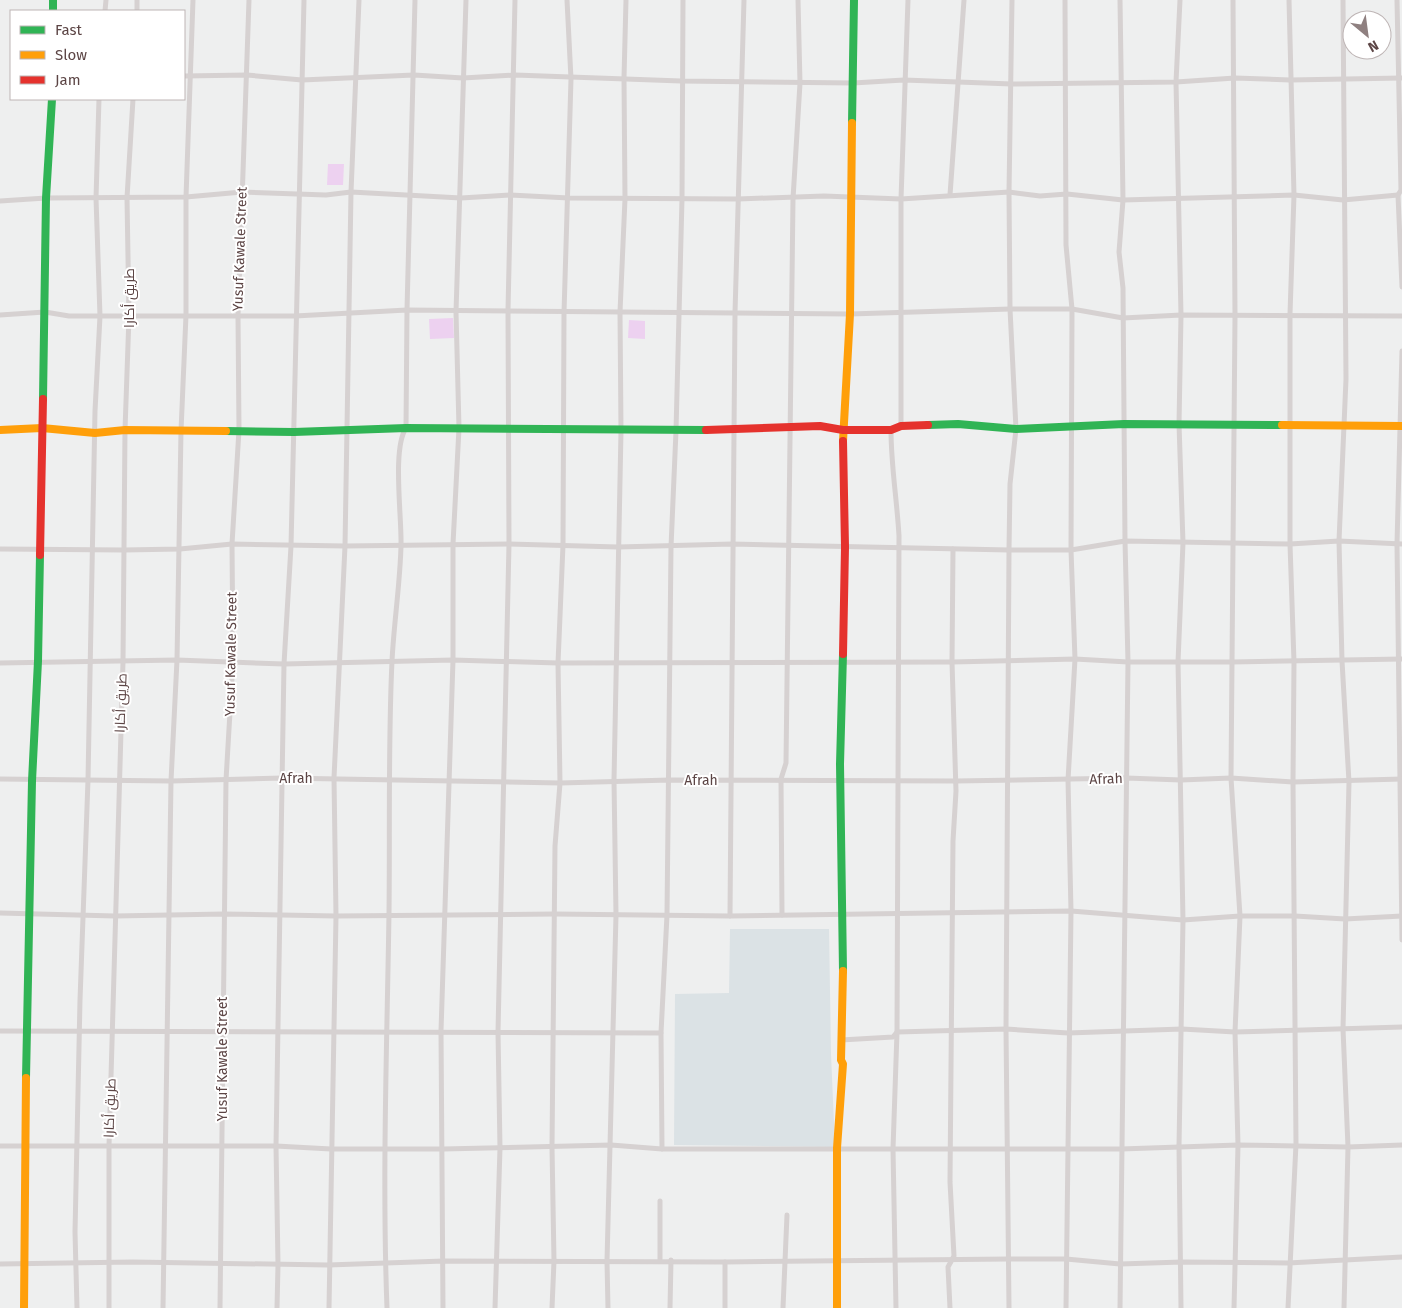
<svg xmlns="http://www.w3.org/2000/svg" width="1402" height="1308" font-family="'Fira Sans',Cairo,sans-serif">
<style>
.commercial{fill:#dbe2e5}
.green{fill:#edd1f0}
.lines{fill:none;stroke-linecap:round;stroke-linejoin:round}
.street{stroke:#d6d1d1;stroke-width:5}
.fast{stroke:#30b455;stroke-width:8}
.slow{stroke:#ff9f0a;stroke-width:8}
.jam{stroke:#e5322d;stroke-width:8}
.labels{text-anchor:middle;dominant-baseline:central;stroke-width:4;stroke-linejoin:round;paint-order:stroke}
.street-label{font-size:14px;fill:#5c4545;stroke:#fff}
</style>
<rect width="100%" height="100%" fill="#eeefef"/>
<!-- commercial -->
<path class="commercial" d="M730,929H829L831,1054L835,1147L674,1145L675,994L729,993Z"/>
<!-- green -->
<g class="green">
<path d="M328,164H344L343,185H327Z"/>
<path d="M453,318L454,338L430,339L429,319Z"/>
<path d="M629,320L645,321V339L628,338Z"/>
</g>
<g class="lines">
<!-- street -->
<g class="street">
<path d="M1065,0L1066,245L1072,309L1071,550L1075,659L1068,780L1071,911L1066,1308"/>
<path d="M1120,0L1123,200L1119,252L1123,288L1125,541L1128,662L1120,1308"/>
<path d="M1180,0L1176,82L1181,315L1179,424L1183,543L1178,662L1183,920L1179,1146L1181,1308"/>
<path d="M1233,0L1235,316L1231,778L1240,916L1235,1032L1238,1145L1234,1308"/>
<path d="M1343,0L1346,379L1339,541L1342,661L1349,782L1343,1029L1348,1147L1344,1308"/>
<path d="M1397,0L1401,190L1398,195L1402,287"/>
<path d="M105,11L106,0"/>
<path d="M137,11V0"/>
<path d="M184,76L247,75L302,80L414,75L463,78L515,75L681,81L853,83L904,80L1012,84L1176,82L1235,78L1290,80L1402,78"/>
<path d="M950,195L964,0"/>
<path d="M0,201L46,198L186,197L242,192L326,195L351,192L461,198L510,195L569,198L738,199L824,196L901,199L1009,192L1040,196L1067,194L1123,200L1294,195L1343,200L1398,195"/>
<path d="M0,315L45,312L69,316H295L407,310L850,314L1010,309H1072L1123,318L1181,315L1402,316"/>
<path d="M1402,351L1397,544L1402,940"/>
<path d="M901,426V199L908,0"/>
<path d="M891,430C891,466 897,500 899,536L897,1032L893,1149L896,1308"/>
<path d="M0,549L124,550L180,549L232,544L345,546L509,544L618,547L732,544L1009,550H1071L1125,541L1290,544L1339,541L1402,544"/>
<path d="M0,663L177,660L284,664L453,660L558,663L952,662L1075,659L1128,662H1232L1402,659"/>
<path d="M0,779L171,781L282,778L560,783L670,780L956,781L1126,778L1181,780L1231,778L1293,782L1402,779"/>
<path d="M0,913L115,916L224,914L336,916L555,914L730,916L1071,911L1183,920L1240,916H1295L1345,919L1402,916"/>
<path d="M782,915L781,779L786,763L793,199L800,83L798,0"/>
<path d="M730,916L735,313L744,0"/>
<path d="M0,1031L661,1033"/>
<path d="M841,1040L893,1037L897,1032L1006,1029L1068,1033L1182,1029L1235,1032L1402,1027"/>
<path d="M0,1146H276L331,1149H443L611,1145L662,1149H1121L1238,1145L1348,1147L1402,1145"/>
<path d="M662,1149L661,1033L667,915L671,547L676,431L682,199L683,0"/>
<path d="M660,1201V1260"/>
<path d="M725,1262V1308"/>
<path d="M0,1264L133,1262L328,1265L444,1261L725,1262L1009,1259H1066L1120,1264L1182,1262L1288,1263L1402,1257"/>
<path d="M77,1308L75,1232L80,1000L88,780L95,411L100,316L96,198L99,99"/>
<path d="M109,1308V1146L123,662L125,430L129,316L127,198L133,99"/>
<path d="M163,1308L171,781L177,660L181,431L186,315V197L193,0"/>
<path d="M220,1308L226,780L233,661L232,544L239,430L238,316L249,0"/>
<path d="M277,1308L278,1265L276,1146L284,664L291,546L304,0"/>
<path d="M329,1308L336,916L334,778L345,546L351,192L359,0"/>
<path d="M387,1308C382,1177 387,1045 389,913C390,829 388,745 392,661C394,622 400,584 401,546C402,517 392,449 406,428L407,310L415,0"/>
<path d="M443,1308L441,1031L453,660V544L459,428L456,312L466,0"/>
<path d="M495,1308L500,1148L498,1032L509,544L508,310L515,0"/>
<path d="M552,1308L554,1261L552,1147L555,846L560,783L558,663L563,545L564,313L571,79L567,0"/>
<path d="M608,1308L607,1261L616,915L614,780L621,431L620,312L625,199L624,78L626,0"/>
<path d="M670,1308L671,1260"/>
<path d="M783,1308L787,1215"/>
<path d="M950,1308L948,1267L954,1256L950,1182L953,841L956,791L952,662L953,549"/>
<path d="M1009,1308L1006,1029L1009,550L1010,484L1016,429L1010,309L1009,192L1012,0"/>
<path d="M1288,1308L1296,1144L1293,782L1294,662L1290,544V314L1294,195L1289,0"/>
</g>
<!-- fast -->
<g class="fast">
<path d="M53,0V11"/>
<path d="M852,123L854,0"/>
<path d="M43,399L46,198L52,99"/>
<path d="M928,425L958,424L1016,429L1124,424L1282,425"/>
<path d="M226,431L294,432L406,428L706,430"/>
<path d="M843,654L840,764L843,971"/>
<path d="M26,1078L32,781L38,661L40,555"/>
</g>
<!-- slow -->
<g class="slow">
<path d="M1282,425L1402,426"/>
<path d="M0,430L42,428L95,433L125,430L226,431"/>
<path d="M843,441L850,314L852,123"/>
<path d="M24,1308L26,1078"/>
<path d="M837,1308V1148L843,1064L841,1060L843,971"/>
</g>
<!-- jam -->
<g class="jam">
<path d="M706,430L820,426L843,430H891L901,426L928,425"/>
<path d="M40,555L43,399"/>
<path d="M843,654L845,547L843,441"/>
</g>
</g>
<g class="labels">
<!-- street labels -->
<g class="street-label">
<text transform="translate(240 249) rotate(-88)">Yusuf Kawale Street</text>
<text transform="translate(129 298) rotate(-90)">طريق أكارا</text>
<text transform="translate(231 654) rotate(-89)">Yusuf Kawale Street</text>
<text transform="translate(121 703) rotate(-88)">طريق أكارا</text>
<text x="296" y="778">Afrah</text>
<text transform="translate(1106 779) rotate(-2)">Afrah</text>
<text x="701" y="780">Afrah</text>
<text transform="translate(222 1059) rotate(-90)">Yusuf Kawale Street</text>
<text transform="translate(110 1108) rotate(-88)">طريق أكارا</text>
</g>
</g>
<!-- legend -->
<rect x="10" y="10" width="175" height="90" fill="#ffffff" stroke="#beb5b5"/>
<rect x="20" y="26" width="25" height="8" fill="#30b455" stroke="#beb5b5"/>
<text x="55" y="35" font-size="15" fill="#5c4545">Fast</text>
<rect x="20" y="51" width="25" height="8" fill="#ff9f0a" stroke="#beb5b5"/>
<text x="55" y="60" font-size="15" fill="#5c4545">Slow</text>
<rect x="20" y="76" width="25" height="8" fill="#e5322d" stroke="#beb5b5"/>
<text x="55" y="85" font-size="15" fill="#5c4545">Jam</text>
<!-- north arrow -->
<g transform="translate(1367 35) rotate(151)"><circle r="24" fill="#ffffff" stroke="#beb5b5"/>
<path d="M0-4L9 19L0 12L-9 19Z" fill="#8f8080"/>
<text y="-8" font-size="14" font-weight="bold" text-anchor="middle" fill="#5c4545">N</text>
</g>
</svg>
